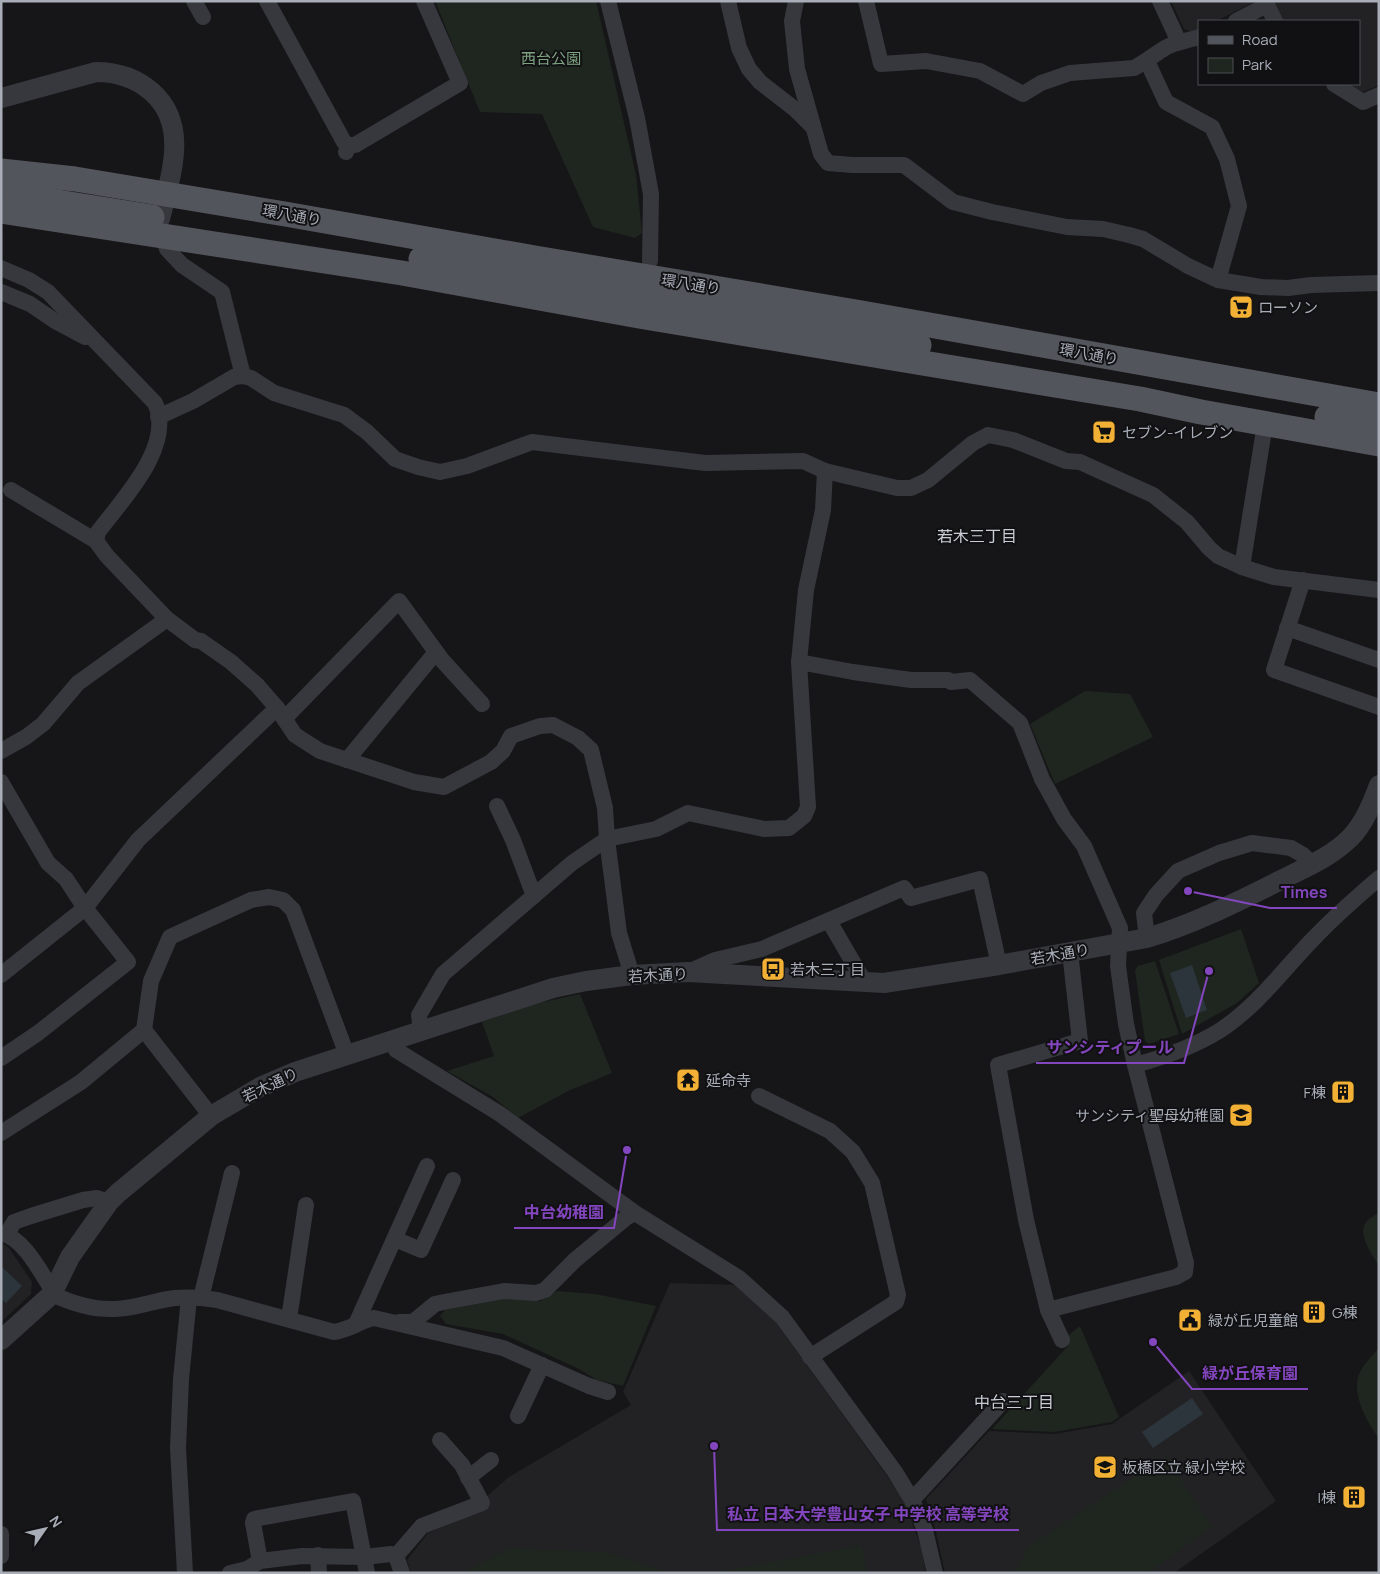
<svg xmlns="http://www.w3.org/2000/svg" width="1380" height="1574" font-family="Manrope,'Noto Sans JP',sans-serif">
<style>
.built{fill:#222225}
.green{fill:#1e261f}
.water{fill:#2c353c}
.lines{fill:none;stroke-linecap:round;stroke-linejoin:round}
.minor{stroke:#37383d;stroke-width:16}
.tertiary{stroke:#37383d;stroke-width:20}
.primary{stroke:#53555c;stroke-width:25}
.labels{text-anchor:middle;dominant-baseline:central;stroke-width:4;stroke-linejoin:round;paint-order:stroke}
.park-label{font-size:15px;fill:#7fa381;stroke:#111113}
.street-label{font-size:15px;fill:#a8adb8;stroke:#111113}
.poi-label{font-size:15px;fill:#a8adb8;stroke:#111113;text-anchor:start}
.neighbourhood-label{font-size:16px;fill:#c9ccd4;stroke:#111113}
.leader{fill:none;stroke:#8446be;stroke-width:2}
.callout-dot{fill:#8446be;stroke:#111113;stroke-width:2}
.callout-label{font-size:16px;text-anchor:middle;font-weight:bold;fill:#8446be;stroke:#111113;stroke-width:4;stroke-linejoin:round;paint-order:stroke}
</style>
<rect width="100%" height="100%" fill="#161618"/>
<!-- built -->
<g class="built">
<path d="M1171,1H1256L1216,21H1199V29L1192,32L1184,29Z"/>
<path d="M1273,1H1379V85L1361,93L1348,84H1359V21H1283Z"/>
<path d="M1,1242L9,1248L32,1282L31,1294L1,1322Z"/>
<path d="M670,1283L739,1285L772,1317L903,1498L921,1547L926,1573H411L407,1560L428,1533L490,1506L486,1497L509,1477L631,1405L623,1392Z"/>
<path d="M1189,1371L1276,1501L1174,1573H945L935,1528L926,1499L989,1431L1055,1434L1112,1424Z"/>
</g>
<!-- green -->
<g class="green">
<path d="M435,1H596L636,175L642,233L635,238L593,227L542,114L480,112Z"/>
<path d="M1085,691L1130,694L1153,737L1055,784L1030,724Z"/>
<path d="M1241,929L1259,983L1237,1003L1182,1034L1159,960Z"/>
<path d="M1155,961L1179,1034L1149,1044L1145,1041L1135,970L1138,966Z"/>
<path d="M580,994L612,1073L568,1091L518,1118L493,1097L447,1071L494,1056L482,1022L534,1004Z"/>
<path d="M1379,1213V1266C1372,1254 1355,1232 1368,1220C1371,1217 1375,1215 1379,1213Z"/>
<path d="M557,1291L595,1294L656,1306L623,1386L597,1380L579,1369L503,1334L446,1324L440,1316L445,1310L507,1298L540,1301Z"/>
<path d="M1080,1326L1119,1417L1112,1422L1054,1432L992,1429L1068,1346L1066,1337Z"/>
<path d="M1379,1348V1438C1367,1423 1353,1396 1358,1377C1362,1365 1371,1357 1379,1348Z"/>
<path d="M1166,1456L1212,1527L1148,1573H1011L1019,1567L1027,1547Z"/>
<path d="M862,1545L867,1573H712Z"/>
<path d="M509,1548L606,1552L671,1573H463Z"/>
</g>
<!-- water -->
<g class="water">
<path d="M1192,965L1207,1010L1186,1018L1170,973Z"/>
<path d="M1,1266L22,1286L6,1303L1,1299Z"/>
<path d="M1192,1398L1203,1414L1153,1448L1142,1432Z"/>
</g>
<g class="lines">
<!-- minor -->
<g class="minor">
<path d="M194,1L203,17"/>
<path d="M267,1L344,142L349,145L346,152"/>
<path d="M608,1L637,118L651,194L650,261"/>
<path d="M728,1L739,48L749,69L760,82L796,110L813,127"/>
<path d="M796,1L792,21L797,69L821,154L828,163L852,165H904L953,202L992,212L1067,227L1103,229L1129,235L1143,239L1188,266L1218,280L1261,287L1288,288L1311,285L1379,283"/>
<path d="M866,1L881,64L926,61L980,71L1023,94L1041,83L1070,73L1134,68C1145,62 1154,55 1165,48C1175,42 1187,41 1199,37"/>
<path d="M1160,1L1179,42"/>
<path d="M1236,21L1267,5L1275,21"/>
<path d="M1147,61L1166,102L1212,127L1227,159L1239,206L1218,280"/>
<path d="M1334,84L1363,102L1379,95"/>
<path d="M349,145H355L460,83L424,1"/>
<path d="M163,237L167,249L182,265L222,292L243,376L251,378L274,393L344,415L367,432L395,459L418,467L440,472L467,466L532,442L705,463L803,461L825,471L897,488H911L928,480L973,443L988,435L1013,440L1066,461L1080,462L1153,495L1187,522L1209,548L1218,556L1242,567L1274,577L1379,590"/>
<path d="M1,268L29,280L48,292L155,403C175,446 122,500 98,532L96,541"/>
<path d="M1,292L30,304L55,321L85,337"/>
<path d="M158,417L193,401L234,377L243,376"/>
<path d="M11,490L96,541L107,556L167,619L195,640L201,641L231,662L257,685L277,708L295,735L320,751L414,782L444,787L491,762L503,751L511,736L540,726L553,725L578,738L591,750L605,808L607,839L619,933L632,975"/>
<path d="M1242,567L1265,424"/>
<path d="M1303,580L1274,670L1379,707"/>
<path d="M1287,628L1379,660"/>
<path d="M799,662L853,672L911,680H948L951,682L970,680L1020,723L1042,779L1064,819L1084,846L1120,928L1118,966L1126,1024L1135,1065L1186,1263L1185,1272L1176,1277L1048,1310"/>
<path d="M284,719L399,601L442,660L482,704"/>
<path d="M1,751L26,737L43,724L78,683L167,619"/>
<path d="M347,760L436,652"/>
<path d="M1,782L48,863L66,879L85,908L128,962L38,1033L1,1058"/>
<path d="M497,806L513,840L534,896"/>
<path d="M829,921L865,983"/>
<path d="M1147,938L1144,913L1156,895L1178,871L1219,853L1252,843L1291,848L1303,855L1312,864"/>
<path d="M688,972L715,960L762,949L904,888L911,898L980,879L999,965"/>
<path d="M1,975L85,908L138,840L277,708"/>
<path d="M144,1030L211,1116"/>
<path d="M421,1031L419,1015L443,974L572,863L607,839L656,829L688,813L764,829L789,828L804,816L808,807L799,662L806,590L823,510L825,471"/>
<path d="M393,1041L396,1050L500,1114L635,1213L739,1278L782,1317L895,1472L912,1500L925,1530L935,1573"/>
<path d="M1135,1065C1165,1057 1193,1047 1219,1031C1258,1006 1285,967 1317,935C1336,915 1358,896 1379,878"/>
<path d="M759,1096L830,1131L853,1152L872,1183L898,1295L896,1302L810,1357"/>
<path d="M1,1133L81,1082L144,1030L151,981L170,937L251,900L269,897L283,900L293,910L347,1055"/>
<path d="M1,1233C23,1237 41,1273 53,1291"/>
<path d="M7,1234L14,1222L31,1216L83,1200L97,1198L109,1202"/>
<path d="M395,1239L421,1250L453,1180"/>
<path d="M52,1294C71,1303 93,1310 115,1309C135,1309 155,1300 175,1298C189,1297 203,1298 217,1300L334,1332C349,1330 360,1321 374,1318L503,1348L589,1386L608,1392"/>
<path d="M201,1298L232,1173"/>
<path d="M289,1319L306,1205"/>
<path d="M399,1322H413L435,1304L444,1302L504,1291L536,1293L545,1290L575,1260L627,1217L635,1213"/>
<path d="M356,1324L427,1166"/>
<path d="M1062,1340L1048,1310L1026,1220L998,1065L1080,1041L1070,952"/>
<path d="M518,1416L542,1365"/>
<path d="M468,1478L491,1460"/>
<path d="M912,1500L1003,1401"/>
<path d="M1,1534V1556"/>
<path d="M318,1555L319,1573"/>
<path d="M396,1556L422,1526L482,1503L462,1465L440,1440"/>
<path d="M260,1561L253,1523L254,1519L353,1501L367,1573"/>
<path d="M185,1573L178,1448L181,1379L189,1298"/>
<path d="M230,1573L247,1569L260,1561L302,1556L364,1557L391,1554L396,1556L402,1573"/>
</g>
<!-- tertiary -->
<g class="tertiary">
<path d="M1,98L96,72C117,72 136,78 152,92C190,126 170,177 160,219"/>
<path d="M1,1340L52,1294L70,1257L109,1202L118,1193L211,1116L260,1087L295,1072L553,988L586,981L632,975L688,972L884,983L999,965L1147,938C1194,924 1237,902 1281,880C1304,868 1331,857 1350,838C1364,824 1372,804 1379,785"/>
</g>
<!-- primary -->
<g class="primary">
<path d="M1,171L75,179L285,214L535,258L862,313L1379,405"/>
<path d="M1,193L152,217"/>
<path d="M1,211L402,273L639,316L1140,399L1201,412L1379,444"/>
<path d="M421,259L526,276L919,345"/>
<path d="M1327,417L1379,426"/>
</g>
</g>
<!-- icons -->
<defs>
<g id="supermarket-square" transform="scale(1.25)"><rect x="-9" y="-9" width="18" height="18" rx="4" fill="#f2b134" stroke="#111113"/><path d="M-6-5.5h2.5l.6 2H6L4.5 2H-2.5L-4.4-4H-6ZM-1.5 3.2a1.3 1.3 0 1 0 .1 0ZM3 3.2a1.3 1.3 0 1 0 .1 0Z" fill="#111"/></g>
<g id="bus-square" transform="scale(1.25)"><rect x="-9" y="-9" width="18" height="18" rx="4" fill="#f2b134" stroke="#111113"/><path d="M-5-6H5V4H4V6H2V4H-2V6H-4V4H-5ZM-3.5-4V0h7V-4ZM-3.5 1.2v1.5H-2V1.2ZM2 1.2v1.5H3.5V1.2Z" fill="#111"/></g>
<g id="temple-square" transform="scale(1.25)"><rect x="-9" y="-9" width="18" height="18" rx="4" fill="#f2b134" stroke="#111113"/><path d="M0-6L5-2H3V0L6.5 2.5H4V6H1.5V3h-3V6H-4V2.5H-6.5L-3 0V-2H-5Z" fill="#111"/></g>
<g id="building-square" transform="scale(1.25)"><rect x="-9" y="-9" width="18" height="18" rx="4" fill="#f2b134" stroke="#111113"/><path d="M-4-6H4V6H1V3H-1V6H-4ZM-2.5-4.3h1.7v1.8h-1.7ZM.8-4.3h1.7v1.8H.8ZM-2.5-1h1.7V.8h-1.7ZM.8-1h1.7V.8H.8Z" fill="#111"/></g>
<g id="school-square" transform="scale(1.25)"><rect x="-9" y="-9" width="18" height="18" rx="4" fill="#f2b134" stroke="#111113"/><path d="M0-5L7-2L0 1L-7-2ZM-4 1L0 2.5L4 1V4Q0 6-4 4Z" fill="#111"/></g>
<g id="civic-square" transform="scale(1.25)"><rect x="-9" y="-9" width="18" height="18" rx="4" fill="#f2b134" stroke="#111113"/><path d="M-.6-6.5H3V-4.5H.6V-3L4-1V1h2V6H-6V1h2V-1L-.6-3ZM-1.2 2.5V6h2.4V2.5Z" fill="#111"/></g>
</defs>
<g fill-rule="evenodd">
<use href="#supermarket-square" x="1241" y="307"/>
<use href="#supermarket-square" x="1104" y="432"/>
<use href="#bus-square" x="773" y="969"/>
<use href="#temple-square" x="688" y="1080"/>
<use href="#building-square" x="1343" y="1092"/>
<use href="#school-square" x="1241" y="1115"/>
<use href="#building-square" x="1314" y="1312"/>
<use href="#civic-square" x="1190" y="1320"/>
<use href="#school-square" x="1105" y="1467"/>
<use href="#building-square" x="1354" y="1497"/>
</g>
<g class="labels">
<!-- park labels -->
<g class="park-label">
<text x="551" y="58">西台公園</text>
</g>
<!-- street labels -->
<g class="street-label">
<text transform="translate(292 215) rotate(10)">環八通り</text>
<text transform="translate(691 284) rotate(9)">環八通り</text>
<text transform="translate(1089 354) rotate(10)">環八通り</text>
<text transform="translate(1060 954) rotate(-10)">若木通り</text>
<text transform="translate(658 975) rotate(-3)">若木通り</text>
<text transform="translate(270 1085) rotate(-26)">若木通り</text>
</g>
<!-- poi labels -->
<g class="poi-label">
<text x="1258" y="307">ローソン</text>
<text x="1122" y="432">セブン-イレブン</text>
<text x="790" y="969">若木三丁目</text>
<text x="706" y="1080">延命寺</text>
<text x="1326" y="1092" text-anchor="end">F棟</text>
<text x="1224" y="1115" text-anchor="end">サンシティ聖母幼稚園</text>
<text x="1332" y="1312">G棟</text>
<text x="1208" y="1320">緑が丘児童館</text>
<text x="1122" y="1467">板橋区立 緑小学校</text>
<text x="1336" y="1497" text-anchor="end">I棟</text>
</g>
<!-- neighbourhood labels -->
<g class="neighbourhood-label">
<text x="977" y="536">若木三丁目</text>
<text x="1014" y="1402">中台三丁目</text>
</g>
</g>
<!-- callouts -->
<path class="leader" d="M1188 891L1270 908H1337M1209 971L1184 1063H1036M627 1150L614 1228H514M1153 1342L1192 1389H1308M714 1446L717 1530H1019"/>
<g class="callout-dot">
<circle cx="1188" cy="891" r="5"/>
<circle cx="1209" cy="971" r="5"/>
<circle cx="627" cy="1150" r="5"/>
<circle cx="1153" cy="1342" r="5"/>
<circle cx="714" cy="1446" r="5"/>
</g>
<g class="callout-label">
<text x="1304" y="898">Times</text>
<text x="1110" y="1053">サンシティプール</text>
<text x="564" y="1218">中台幼稚園</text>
<text x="1250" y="1379">緑が丘保育園</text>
<text x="868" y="1520">私立 日本大学豊山女子 中学校 高等学校</text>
</g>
<!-- border -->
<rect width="1380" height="1574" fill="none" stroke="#a8adb8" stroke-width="5"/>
<!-- legend -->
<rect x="1198" y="20" width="162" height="65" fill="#111113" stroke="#4d4f55"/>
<rect x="1208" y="36" width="25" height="8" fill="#53555c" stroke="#4d4f55"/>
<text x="1242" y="45" font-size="15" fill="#a8adb8">Road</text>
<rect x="1208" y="58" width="25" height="15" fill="#1e261f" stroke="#4d4f55"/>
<text x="1242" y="70" font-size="15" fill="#a8adb8">Park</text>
<!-- north arrow -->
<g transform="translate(45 1529) rotate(56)" stroke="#111113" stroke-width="4" paint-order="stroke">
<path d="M0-4L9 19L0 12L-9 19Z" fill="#a8adb8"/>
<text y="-8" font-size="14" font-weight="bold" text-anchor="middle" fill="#a8adb8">N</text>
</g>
</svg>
